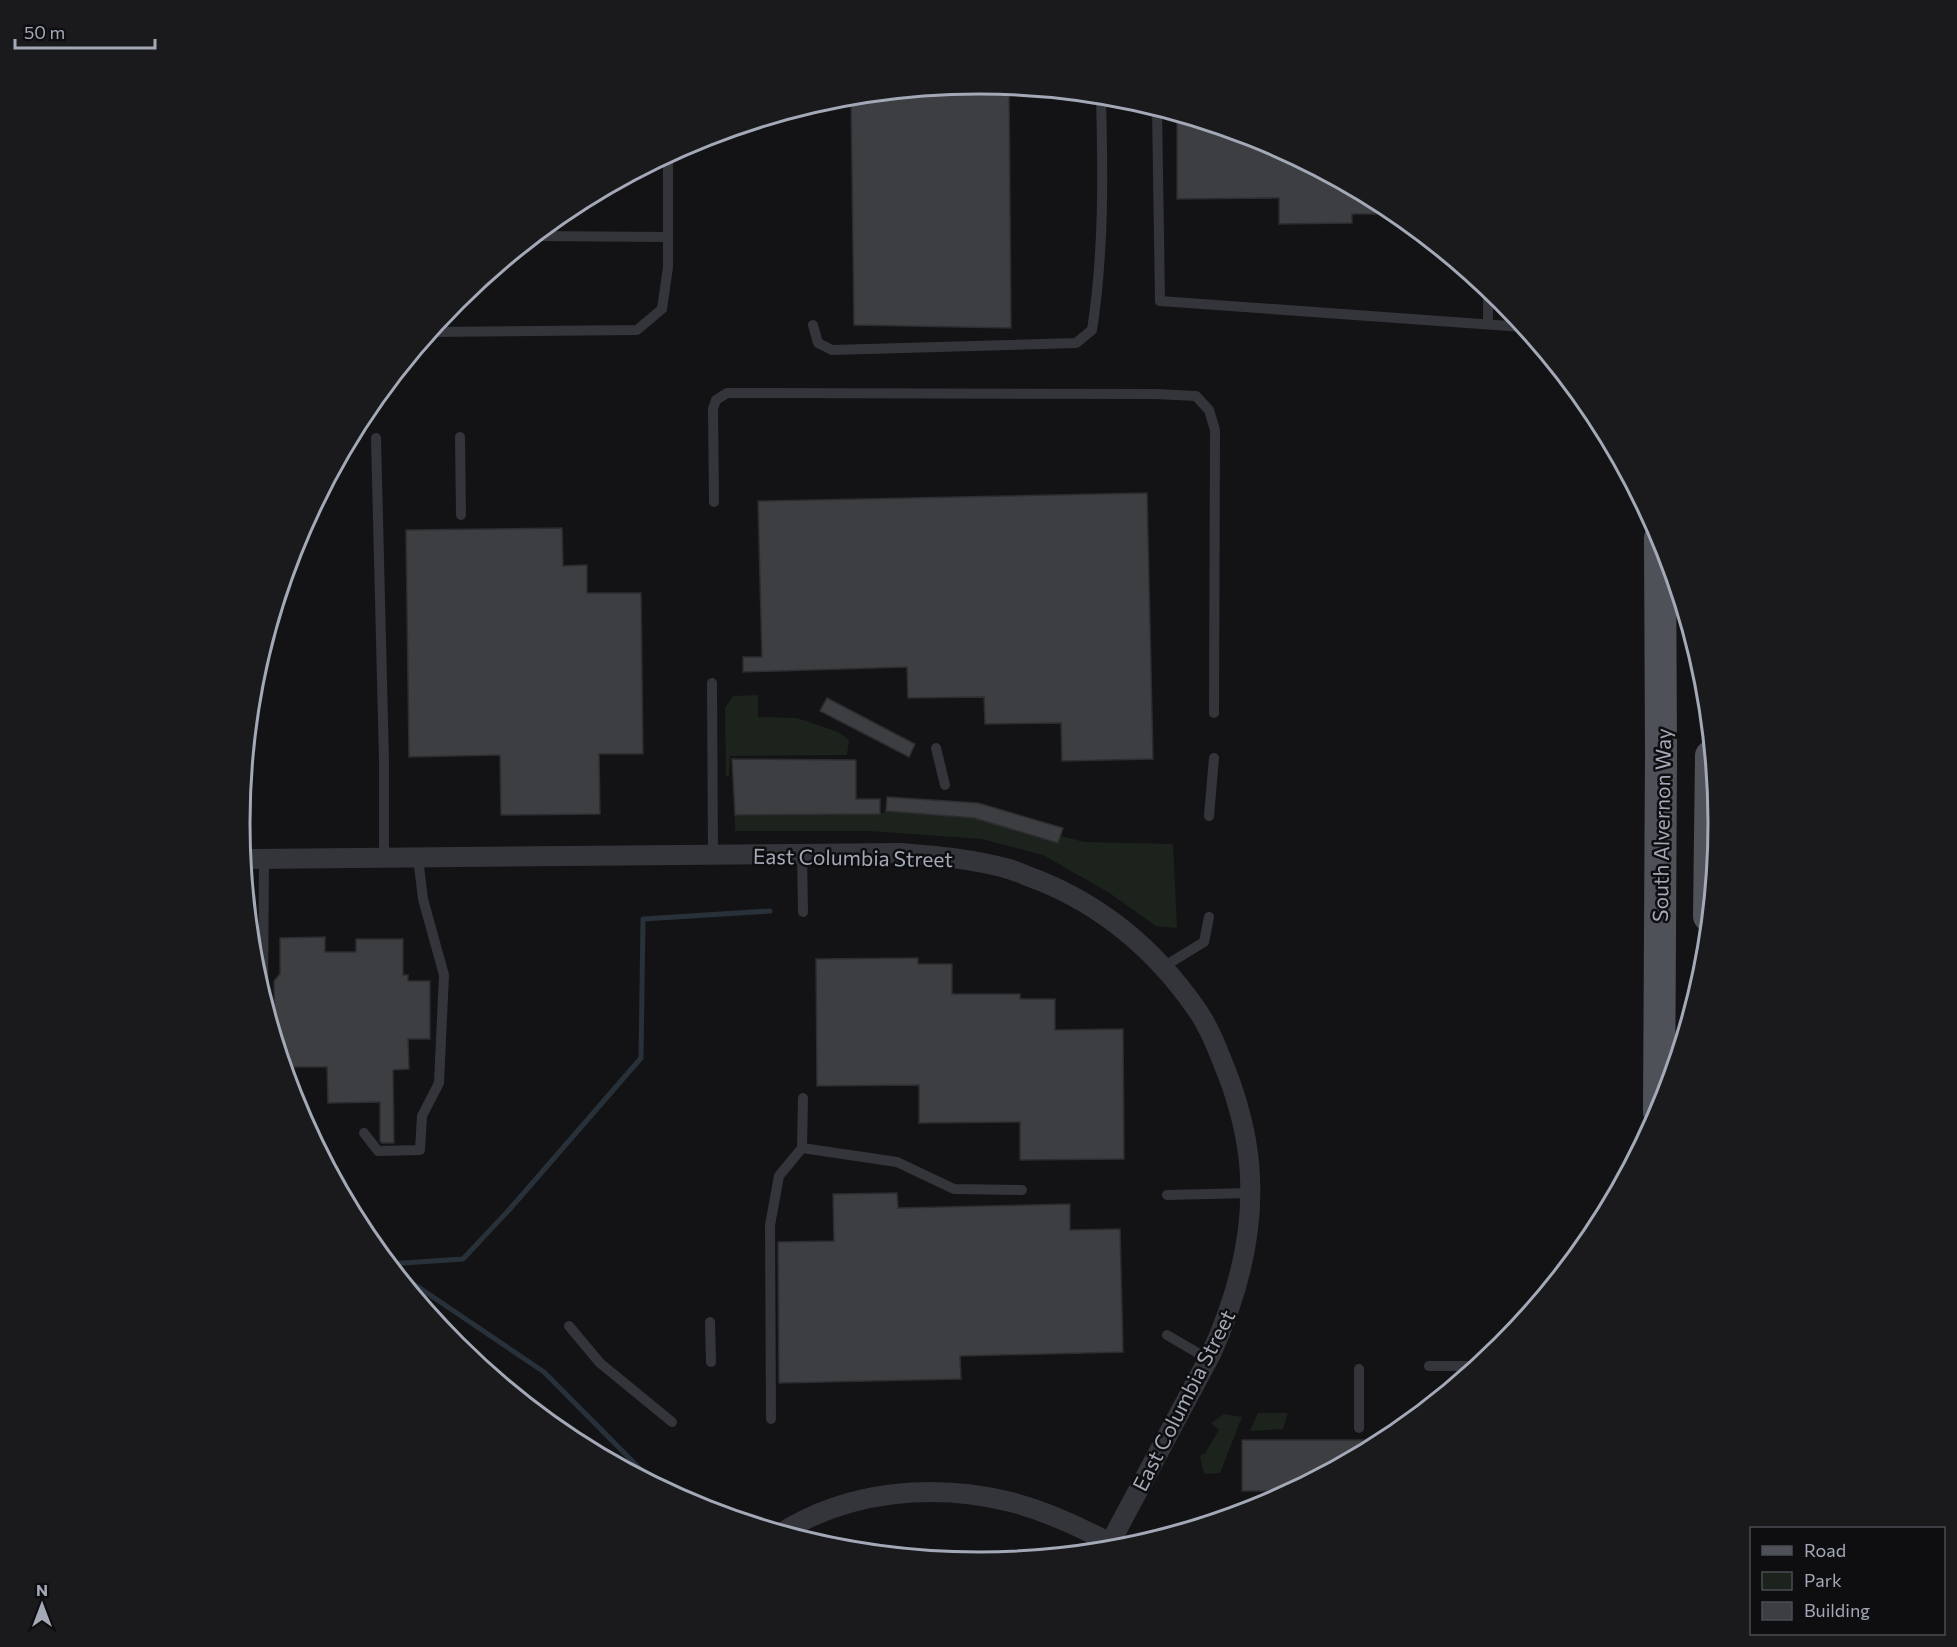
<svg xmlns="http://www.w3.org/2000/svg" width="1957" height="1647" font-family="Commissioner,sans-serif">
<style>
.green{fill:#1b231c}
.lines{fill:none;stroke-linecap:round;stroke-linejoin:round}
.stream{stroke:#28313a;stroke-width:5}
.building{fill:#3c3e42;stroke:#2d2d31;stroke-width:1.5}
.lane{stroke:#34353a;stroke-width:10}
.street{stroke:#34353a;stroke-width:20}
.primary{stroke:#4f5159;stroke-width:32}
.labels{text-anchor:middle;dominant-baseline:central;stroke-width:5;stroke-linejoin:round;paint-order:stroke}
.street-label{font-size:21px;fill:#a3a9b6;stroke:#0e0e10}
.rim{fill:none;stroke:#a3a9b6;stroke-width:3}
</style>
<rect width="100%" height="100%" fill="#131315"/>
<!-- green -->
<g class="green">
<path d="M758,695V717L797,718L838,732L849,740L847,755L730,756L729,776H726L725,708L733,696Z"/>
<path d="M886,811L978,818L1058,843L1060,836L1085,842L1173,844L1177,928L1156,926L1108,892L1043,855L982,839L870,831H735V815L880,814Z"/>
<path d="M1258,1413H1288L1283,1429L1250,1431Z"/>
<path d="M1224,1414L1242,1417L1220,1473L1204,1474L1200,1456L1205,1453L1219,1430L1211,1423Z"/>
</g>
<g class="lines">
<!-- stream -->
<g class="stream">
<path d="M388,1264L463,1259L509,1210L641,1058L643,919L770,911"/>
<path d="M393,1270L544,1372L657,1486"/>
</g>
</g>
<!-- building -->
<g class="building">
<path d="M978,84L1009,87L1011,328L854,325L851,97Z"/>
<path d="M1177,115L1262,140L1390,209L1396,214H1352V223L1279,224V198L1177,199Z"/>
<path d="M1147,493L1153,759L1062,761L1061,723L985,724L984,697L908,698L907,667L743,672V657H762L758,501Z"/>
<path d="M562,528L563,566L587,565V593H641L643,754H599L600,814L501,815L500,755L409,757L406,530Z"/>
<path d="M827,698L915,744L909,757L820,711Z"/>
<path d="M732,759L856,760V799H880V814L735,815Z"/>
<path d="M887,797L978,803L1063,828L1058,843L974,818L886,811Z"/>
<path d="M325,937V952H356V939H403V975H408V981H430V1039H408L409,1069L393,1070L394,1143H382L380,1141V1102L328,1103L327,1067H283L275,1040L274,981L280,974V938Z"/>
<path d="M918,958V964H952V994H1020V999H1055V1030L1123,1029L1124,1159L1020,1160V1122L919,1123V1085L817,1086L816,959Z"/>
<path d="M897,1193L898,1208L1070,1204V1230L1120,1229L1123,1352L960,1356L961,1379L779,1383L778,1242L834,1241L833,1194Z"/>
<path d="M1242,1440H1386L1291,1491H1242Z"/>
</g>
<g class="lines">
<!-- lane -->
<g class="lane">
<path d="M1157,109L1160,301L1523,327"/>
<path d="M534,236L668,237"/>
<path d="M1488,290V324"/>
<path d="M813,325L818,343L832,350L1076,343L1092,330C1104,253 1103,174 1101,96"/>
<path d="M430,332L637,330L662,309L668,267V155"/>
<path d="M460,437L461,515"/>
<path d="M376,438L384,761V858"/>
<path d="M714,502L713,409L716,400L727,393L1156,394L1196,396L1209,410L1215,430L1214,713"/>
<path d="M712,683L713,855"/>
<path d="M936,748L945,785"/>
<path d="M1209,816L1214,758"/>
<path d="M802,854L803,912"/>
<path d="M1163,967L1204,942L1209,917"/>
<path d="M263,1000L264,859"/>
<path d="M364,1133L378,1151L420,1150L422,1116L439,1083L444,975L423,899L418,858"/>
<path d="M802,1148L803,1098"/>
<path d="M1167,1195L1250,1193"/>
<path d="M710,1322L711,1362"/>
<path d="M569,1326L600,1363L672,1422"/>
<path d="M1167,1335L1208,1359"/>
<path d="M1429,1366H1478"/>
<path d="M1359,1369V1428"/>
<path d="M771,1419L770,1225L779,1176L802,1148L897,1162L954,1189L1022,1190"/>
</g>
<!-- street -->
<g class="street">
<path d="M243,859L901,853C938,856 973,859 1009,869C1019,872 1029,877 1038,880C1103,906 1155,950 1195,1007C1211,1029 1220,1056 1230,1081C1241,1112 1249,1145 1250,1178C1253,1240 1236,1299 1211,1354L1110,1543"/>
<path d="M781,1533C849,1490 935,1483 1011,1502C1049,1512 1087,1530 1121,1549"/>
</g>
<!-- primary -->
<g class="primary">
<path d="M1709,916L1711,756"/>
<path d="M1659,1112L1661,754L1660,538"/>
</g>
</g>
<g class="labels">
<!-- street labels -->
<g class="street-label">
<text transform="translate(1661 825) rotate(-89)">South Alvernon Way</text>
<text transform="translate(853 857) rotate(1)">East Columbia Street</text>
<text transform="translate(1183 1400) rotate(-63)">East Columbia Street</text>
</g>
</g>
<!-- crop -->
<path d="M0 0H1957V1647H0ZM250 823a729 729 0 1 1 1458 0a729 729 0 1 1-1458 0Z" fill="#1a1a1d" fill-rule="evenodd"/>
<path class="rim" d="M250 823a729 729 0 1 1 1458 0a729 729 0 1 1-1458 0Z"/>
<!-- legend -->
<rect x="1750" y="1527" width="195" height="108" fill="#0e0e10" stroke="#4a4c52" stroke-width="1.5"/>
<rect x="1762" y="1546" width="30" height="9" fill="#4f5159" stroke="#4a4c52" stroke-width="1.5"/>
<text x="1804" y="1557" font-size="18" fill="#a3a9b6">Road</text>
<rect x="1762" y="1572" width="30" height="18" fill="#1b231c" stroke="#4a4c52" stroke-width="1.5"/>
<text x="1804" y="1587" font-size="18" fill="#a3a9b6">Park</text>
<rect x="1762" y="1602" width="30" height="18" fill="#3c3e42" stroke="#4a4c52" stroke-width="1.5"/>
<text x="1804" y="1617" font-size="18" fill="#a3a9b6">Building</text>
<!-- north arrow -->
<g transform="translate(42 1605)" stroke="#0e0e10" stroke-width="4.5" paint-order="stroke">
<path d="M0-4.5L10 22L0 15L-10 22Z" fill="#a3a9b6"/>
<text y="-9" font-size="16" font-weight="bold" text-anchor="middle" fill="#a3a9b6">N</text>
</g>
<!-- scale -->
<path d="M15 39v9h140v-9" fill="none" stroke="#a3a9b6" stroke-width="3"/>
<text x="24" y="39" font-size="18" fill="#a3a9b6" stroke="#0e0e10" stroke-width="4.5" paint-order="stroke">50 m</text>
</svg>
